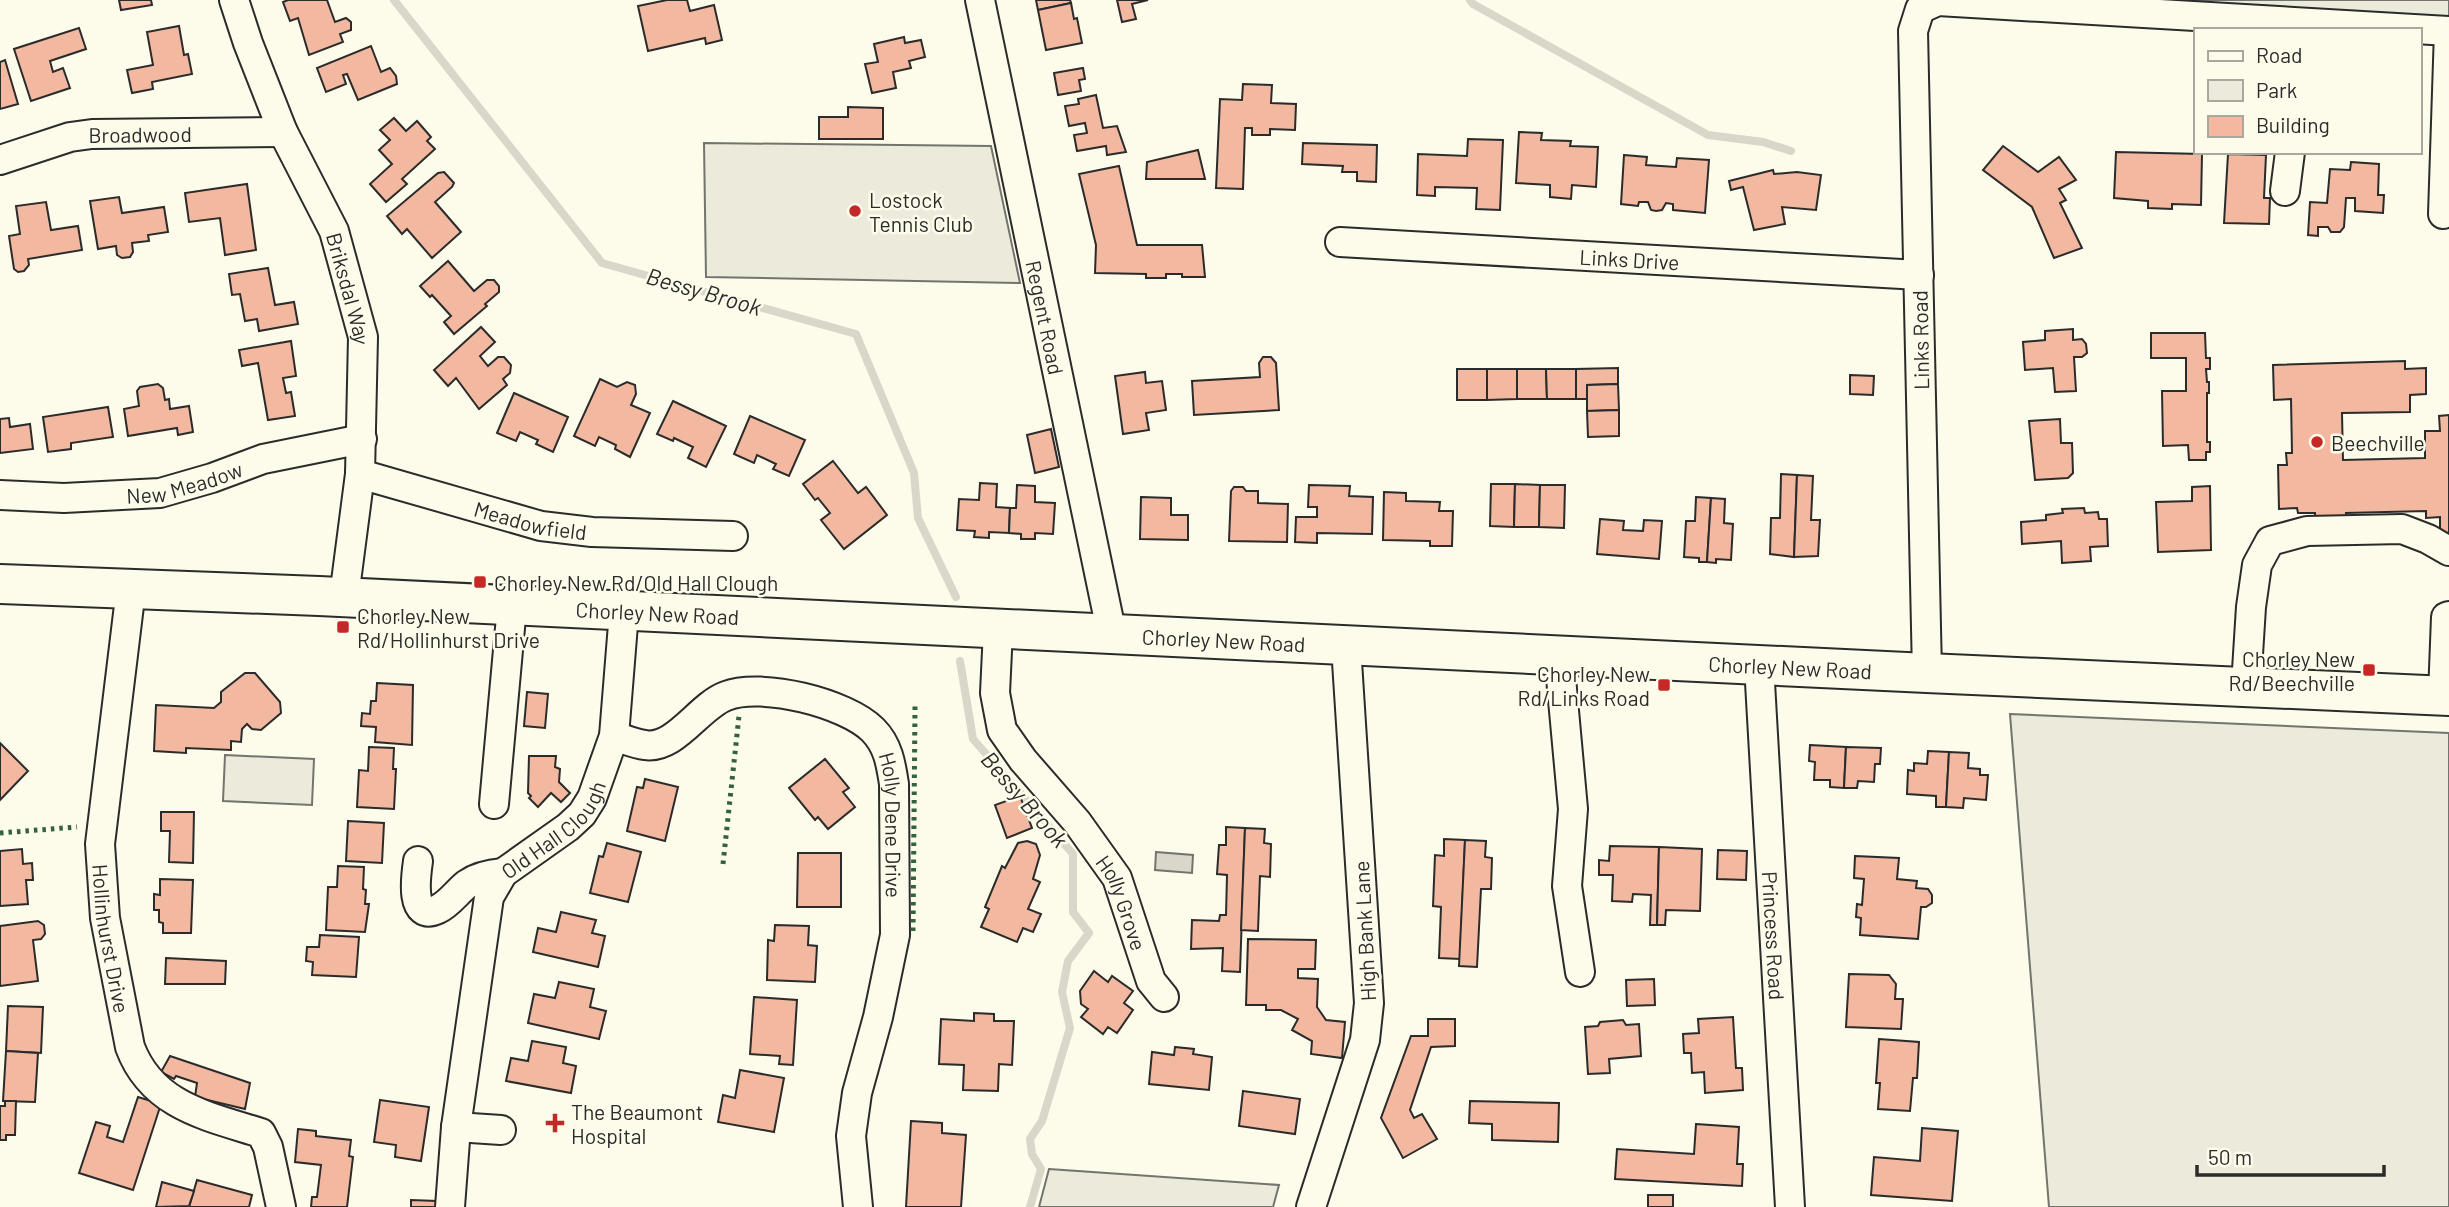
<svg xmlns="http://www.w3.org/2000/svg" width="2449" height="1207" font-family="Barlow,sans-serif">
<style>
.green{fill:#ecebdb;stroke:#74746e;stroke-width:2}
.water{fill:#d8d7c9;stroke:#74746e;stroke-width:2}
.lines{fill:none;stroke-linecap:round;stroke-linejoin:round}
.stream{stroke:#d8d7c9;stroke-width:8}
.building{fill:#f2b8a0;stroke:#2b2b2b;stroke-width:2}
.minor-casing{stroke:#2b2b2b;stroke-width:32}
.highway-casing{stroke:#2b2b2b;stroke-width:42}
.minor{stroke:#fdfbea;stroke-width:28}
.highway{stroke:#fdfbea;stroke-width:38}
.hedge{stroke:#34623c;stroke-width:5;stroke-dasharray:3.5 5;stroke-linecap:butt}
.poi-dot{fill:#c62828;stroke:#fdfbea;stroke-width:2.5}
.labels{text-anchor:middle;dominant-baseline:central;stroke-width:5;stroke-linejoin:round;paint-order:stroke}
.street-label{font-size:21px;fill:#2b2b2b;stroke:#fdfbea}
.poi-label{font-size:21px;fill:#2b2b2b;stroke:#fdfbea;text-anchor:start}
.water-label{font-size:23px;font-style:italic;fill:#2b2b2b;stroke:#fdfbea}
</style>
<rect width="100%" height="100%" fill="#fdfbea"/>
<!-- green -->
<g class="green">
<path d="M2107,0H2449V18Z"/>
<path d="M704,143L991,146L1020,283L706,277Z"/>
<path d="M2010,714L2449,733V1207H2049Z"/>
<path d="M225,755L314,759L312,805L223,801Z"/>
<path d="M1049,1169L1279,1185L1273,1207H1039Z"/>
</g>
<!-- water -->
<path class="water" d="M1156,852L1193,855L1192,873L1155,870Z"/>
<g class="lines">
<!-- stream -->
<g class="stream">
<path d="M394,0L602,263L856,334L914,473L918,518L956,597"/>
<path d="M1470,0L1473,4L1708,135L1763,142L1791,151"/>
<path d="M960,661L973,739L1073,854V912L1089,933L1068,961L1062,992L1070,1028L1042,1121L1030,1139L1032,1154L1041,1169L1030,1207"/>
</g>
</g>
<!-- building -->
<g class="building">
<path d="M119,0H151L152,5L121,10Z"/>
<path d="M288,0H327L335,22L346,18L351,22V30L340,34L343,42L309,55L298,18L290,21L283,2Z"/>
<path d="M667,0H687L690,11L714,5L722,40L706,44L705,38L648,51L638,6Z"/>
<path d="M1036,0H1070L1071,3L1038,10Z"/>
<path d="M1117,0H1148L1132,4L1136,19L1122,22Z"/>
<path d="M1071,3L1074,19L1077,18L1082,43L1046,50L1038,10Z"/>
<path d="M179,26L184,55L188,54L192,74L152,82L153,89L132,93L127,70L153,65L147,32Z"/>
<path d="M79,28L86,49L50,61L53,72L63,68L70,88L31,101L14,49Z"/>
<path d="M904,37L905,43L921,40L925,57L909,61L911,68L893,72L896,88L872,93L865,64L878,62L874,44Z"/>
<path d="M371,46L381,72L390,68L396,76L397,84L358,100L347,74L343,75L346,84L326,92L317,68Z"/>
<path d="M5,60L18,104L0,109V62Z"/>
<path d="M1083,68L1085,79L1079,80L1081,91L1058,95L1054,73Z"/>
<path d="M1243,84L1272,85L1271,103L1296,104L1295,130L1270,129V135H1252V128H1245L1243,189L1216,188L1220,99L1242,100Z"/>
<path d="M1096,95L1103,128L1117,126L1126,152L1107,155L1106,146L1077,151L1074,135L1087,133L1085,123L1069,126L1065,106L1079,104L1078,99Z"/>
<path d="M848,107L883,108V139H819V117H848Z"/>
<path d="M394,118L406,131L417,121L431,137L427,141L435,149L402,179L407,184L386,202L370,184L392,164L379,150L390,140L380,130Z"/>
<path d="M1519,132L1542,133L1541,140L1571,141L1570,146L1598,147L1596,187L1572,185L1571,199L1550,197V185L1516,183Z"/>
<path d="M1468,139L1503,140L1500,210L1476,209L1477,188L1435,187V196L1417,195L1418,154L1467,156Z"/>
<path d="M1303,143L1377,145L1376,182L1357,181V172H1342L1343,166L1302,164Z"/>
<path d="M2003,146L2038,172L2059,157L2076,180L2059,189L2066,200L2060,203L2082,248L2054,258L2032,207L1983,170Z"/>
<path d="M1198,150L1205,179H1146L1147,162Z"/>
<path d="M2116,152L2202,154L2201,205L2172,204V209L2148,208V201L2114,198Z"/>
<path d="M2228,154L2266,155L2264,198H2270L2269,224L2224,223Z"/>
<path d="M1624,155L1647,157L1646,165L1676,167L1677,158L1709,160L1705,213L1673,210V204L1666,203L1662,210L1656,211L1651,210L1648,202H1639L1638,206L1621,204Z"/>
<path d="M2351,162L2379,164L2378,195H2384L2383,213L2355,211V198H2346L2344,227L2340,232H2331L2328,227H2318V236L2308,235L2310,202L2327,203L2330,169L2350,170Z"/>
<path d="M1119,166L1137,245H1202L1205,277H1182V274H1166V278H1146V274L1095,273L1096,245L1079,174Z"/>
<path d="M1773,170L1774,174L1797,172L1821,175L1816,210L1782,207L1785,224L1754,230L1743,187L1731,190L1729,181Z"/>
<path d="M444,172L454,183L452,187L435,202L461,232L432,258L407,229L402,234L387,216L438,173Z"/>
<path d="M247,184L256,250L225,255L220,218L189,222L185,193Z"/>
<path d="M119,197L122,213L164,207L168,232L148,235L149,241L132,243L133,252L130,257L122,258L117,255L116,246L98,249L90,201Z"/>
<path d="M46,202L51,230L78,226L82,250L28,259L29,265L24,271L18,272L14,269L9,236L20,234L16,206Z"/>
<path d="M448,261L474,291L487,280H494L499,286V292L485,304L487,306L454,334L444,322L451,316L432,295L430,297L420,286Z"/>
<path d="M268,268L275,305L294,302L298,324L259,331L257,319L245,321L240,294L232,295L229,274Z"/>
<path d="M481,327L495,342L480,356L488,366L498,357H504L511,365L510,373L503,379L507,385L479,409L456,378L448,386L434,370Z"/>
<path d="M2073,329V340L2082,339L2086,344L2087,353L2082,357H2074L2076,391L2055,392L2053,368L2025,370L2023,342L2045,340V331Z"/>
<path d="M2151,333H2205L2206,358H2210V369H2206L2207,382H2209V393H2207V442H2210V452H2206V460H2189L2188,445L2163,446L2162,391H2186V358H2151Z"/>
<path d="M291,341L296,376L283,378L286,393L291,392L295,416L268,420L258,363L242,366L239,350Z"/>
<path d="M1263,357H1271L1276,363L1279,410L1194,415L1192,381L1260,377L1259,363Z"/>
<path d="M2405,361V369L2426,368V394L2410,395V412L2342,413L2343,460L2425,458V431H2440L2439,416L2449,415V543H2440V517L2426,518V511L2346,513V517L2315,518V513H2298L2297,508L2279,509L2278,465H2287L2286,453H2292L2291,399L2274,400L2273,365Z"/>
<path d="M1618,368V384L1587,385V399H1576V369Z"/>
<rect x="1457" y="369" width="30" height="31"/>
<path d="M1487,369H1517V399L1487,400Z"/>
<path d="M1517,369H1546L1547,399H1517Z"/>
<path d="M1546,369H1576V399H1547Z"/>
<path d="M1145,372L1146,383L1162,381L1166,410L1146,413L1149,430L1123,434L1115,376Z"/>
<path d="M1850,375L1874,376L1873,395L1850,394Z"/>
<path d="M600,379L617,387L627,382L635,385L636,394L631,405L650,413L630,457L615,449L616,445L599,437L595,446L574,436Z"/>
<path d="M158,384L163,388L165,400L169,399L170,409L189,406L193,432L178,435L177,428L128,436L124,409L139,406L137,391L140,387Z"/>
<path d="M1618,384L1619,410L1587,411V385Z"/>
<path d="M514,393L568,417L553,452L536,444L538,440L520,432L516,441L497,433Z"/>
<path d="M673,401L726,426L706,467L688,458L693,447L674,438L673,441L657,434Z"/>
<path d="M108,407L113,437L71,443V449L48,452L43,417Z"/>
<path d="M1619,410V436L1588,437L1587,411Z"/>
<path d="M750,416L805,440L789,476L773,469L776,464L757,455L754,463L734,454Z"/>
<path d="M9,418L10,427L30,424L33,449L0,453V419Z"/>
<path d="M2060,419L2061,443H2072L2073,473L2068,478L2035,480L2029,421Z"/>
<path d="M1051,429L1059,467L1035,473L1027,435Z"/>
<path d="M833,461L858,493L866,487L887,515L844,549L821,520L830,513L818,498L815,500L803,484Z"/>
<path d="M1781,474L1797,475L1794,557L1770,554L1771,518H1780Z"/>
<path d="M1797,475L1813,476L1811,520H1820L1818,556L1794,557Z"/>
<path d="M980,483L997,484L996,507L1010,508L1009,533L989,532V538L974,537L975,531L957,530L959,499L979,500Z"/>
<path d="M1491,484H1515L1514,527L1490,526Z"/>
<path d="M1515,484L1540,485L1539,527H1514Z"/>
<path d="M1017,485L1035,486V502L1055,503L1053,534L1035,533V539H1021V534L1009,533L1010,508H1016Z"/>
<path d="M1309,485L1350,486L1349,496L1373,497L1372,534L1317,533V543L1295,542L1296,517H1317V507H1308Z"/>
<path d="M1540,485H1565L1564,528L1539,527Z"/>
<path d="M2210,486L2211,550L2158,552L2156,502L2192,501V487Z"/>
<path d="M1234,487H1243L1246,491H1258V503L1288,504L1287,542L1229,541L1231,491Z"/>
<path d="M1384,492L1406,493V501L1440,502L1439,511H1453L1452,546H1430V541L1383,540Z"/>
<path d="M1141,497L1171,498V515H1188V540L1140,539Z"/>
<path d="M1696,497L1711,498L1707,562H1699V558L1684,557L1686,521H1695Z"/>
<path d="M1711,498L1725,499L1724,523L1733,524L1731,560L1716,559V563L1707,562Z"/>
<path d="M2084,508L2085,513L2098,512L2099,519H2107L2108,546L2090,547L2091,561L2062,563L2061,541L2022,544L2021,522L2046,520V515L2063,513L2062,509Z"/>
<path d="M1600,519L1624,521L1623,530L1643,531L1644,520L1662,521L1659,559L1597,554Z"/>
<path d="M245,673H255L280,702L281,713L261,730L252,729L247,724L242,729L241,742L231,741V750L186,748V753L154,751L156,705L214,708L221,702V692Z"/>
<path d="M377,683L413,685L412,745L375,742L376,727L361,726L362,713L370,714L371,701H376Z"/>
<path d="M527,692L548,694L545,728L524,726Z"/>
<path d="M0,743L28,771L0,800Z"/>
<path d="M1810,745L1846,747L1844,788L1830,787V780H1814L1815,762L1809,761Z"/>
<path d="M369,747L394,748L393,769H396L394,809L357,807L359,770L368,771Z"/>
<path d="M1846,747L1881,748L1880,764H1875L1874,782L1858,781L1857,788H1844Z"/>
<path d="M1928,751L1949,752L1946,807H1936V796L1907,794L1908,770L1914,771V763L1927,764Z"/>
<path d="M1949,752L1969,753L1968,768L1980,769V775H1988L1986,800L1964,798L1963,808L1946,807Z"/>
<path d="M529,756H556L555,767L560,769L559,782L570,793L561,802L551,793L538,807L529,798L531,796L528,793Z"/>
<path d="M825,759L849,788L843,792L855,807L828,829L818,817L815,820L789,788Z"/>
<path d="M645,779L678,787L665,841L627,831L637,787L643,788Z"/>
<path d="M1020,796L1032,828L1007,838L995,805Z"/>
<path d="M161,812H194L193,863L169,862L170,831H161Z"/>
<path d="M348,821L384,823L382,863L346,861Z"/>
<path d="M1226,827L1245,828L1240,972L1222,971L1223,948L1191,949L1192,920L1219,921L1220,915H1226L1227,875L1217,874L1219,845H1226Z"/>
<path d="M1245,828L1265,829L1264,843L1271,844L1270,877L1260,876L1258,931L1241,930Z"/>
<path d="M1444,839L1465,840L1460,959L1439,958L1441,907L1433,906L1435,855L1444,856Z"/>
<path d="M1465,840L1486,841L1485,857L1492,858L1491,889H1481L1477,967L1459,966Z"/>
<path d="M1027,841L1036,844L1040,855L1033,879L1040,882L1028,909L1041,914L1033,932L1023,928L1017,942L981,927L989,909L985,907L1002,866L1005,868L1018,843Z"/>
<path d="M607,843L641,852L628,902L590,893L599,856L603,857Z"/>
<path d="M1610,846L1659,847L1657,925H1650L1651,895L1633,894L1632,902L1612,901L1613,875H1599V860L1609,861Z"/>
<path d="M1659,847L1702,849L1700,911L1666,910L1665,925H1657Z"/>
<path d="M22,849L23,864L32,863L33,880H26L28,904L0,906V851Z"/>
<path d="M1718,850L1747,851L1746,880L1717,879Z"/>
<path d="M798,853H841V907H797Z"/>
<path d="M1855,856L1899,858L1897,879L1917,881L1916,888L1928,889L1932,895V903L1926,907H1921L1918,939L1860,935L1861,918L1856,917L1857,904L1862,905L1864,879L1854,878Z"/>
<path d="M338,866L364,867L363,889L366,890L365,904H369L365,932L326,930L328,887H337Z"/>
<path d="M160,879L193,880L191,933H163V923L159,922V910H154V894L160,895Z"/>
<path d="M561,912L596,920L592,933L605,936L598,967L533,952L538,928L556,932Z"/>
<path d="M38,921L44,925L45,934L41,939L33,940L38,981L0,986V926Z"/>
<path d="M775,925L809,926L808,945L817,946L815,982L767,980L768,940L774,941Z"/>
<path d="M320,935L359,937L356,977L312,975L313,962L306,961L307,947H319Z"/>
<path d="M1248,939L1316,940L1315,969H1298V978L1318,979L1317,1007L1326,1020L1345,1022L1342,1058L1311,1054L1312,1041L1292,1030L1298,1019L1281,1010H1266V1005H1246Z"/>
<path d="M166,958L226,961L225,984H165Z"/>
<path d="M1094,971L1108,982L1112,976L1133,991L1124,1003L1133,1010L1117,1033L1108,1027L1103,1034L1081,1017L1088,1009L1081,1004L1080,991Z"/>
<path d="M1849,974L1889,975L1896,984L1895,999H1903L1901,1029L1846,1027Z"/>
<path d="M1654,979L1655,1005L1627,1006L1626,980Z"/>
<path d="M559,982L594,989L590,1007L606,1011L599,1039L528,1023L534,994L555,998Z"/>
<path d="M754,997L797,1000L793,1065L779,1064L780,1056L750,1054Z"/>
<path d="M8,1006L43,1007L41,1053L6,1051Z"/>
<path d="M974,1013L994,1014V1021H1014L1012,1065L999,1064L998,1091L963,1090L964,1065L939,1064L941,1019L974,1021Z"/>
<path d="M1733,1017L1736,1068H1742L1743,1090L1705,1093L1704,1072L1692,1073L1691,1053H1684L1683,1034L1699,1033L1698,1019Z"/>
<path d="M1428,1019H1455V1046L1431,1047L1410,1110L1414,1118L1422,1114L1437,1139L1403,1158L1381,1118L1411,1036H1428Z"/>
<path d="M1623,1020L1626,1025L1639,1024L1641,1056L1609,1059L1610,1073L1588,1074L1585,1027L1598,1026L1600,1022Z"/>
<path d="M1879,1039L1919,1042L1917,1078H1913L1910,1111L1878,1109L1880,1083H1876Z"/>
<path d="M532,1041L566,1047L563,1063L576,1066L571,1093L506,1081L511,1058L528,1061Z"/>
<path d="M1175,1047L1194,1049L1193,1054L1212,1057L1209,1090L1149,1084L1152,1052L1174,1055Z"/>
<path d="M6,1051L38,1053L35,1102L3,1101Z"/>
<path d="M170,1056L250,1083L245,1109L195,1097L197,1083L176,1076L174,1079L161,1072Z"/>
<path d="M740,1070L784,1078L774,1132L718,1122L723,1095L735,1098Z"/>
<path d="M1243,1091L1300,1099L1295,1134L1239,1126Z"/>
<path d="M138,1097L161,1104L133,1190L79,1173L96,1122L110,1126L107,1137L123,1142Z"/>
<path d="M380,1100L429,1107L421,1161L395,1157L396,1145L374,1142Z"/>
<path d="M5,1101H16L15,1135H6V1140H0V1106H5Z"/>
<path d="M1470,1101L1559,1103L1558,1142L1492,1140V1124L1469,1123Z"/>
<path d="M911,1121L942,1123V1133L966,1135L961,1207H906Z"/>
<path d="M1696,1124L1739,1127L1737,1164H1743L1742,1186L1615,1179L1617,1149L1694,1154Z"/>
<path d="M1922,1128L1958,1131L1952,1201L1871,1195L1874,1157L1920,1161Z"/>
<path d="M298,1129L316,1131V1136L351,1140L349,1156L353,1157L347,1207H311L312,1197H317L321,1165L295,1162Z"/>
<path d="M197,1180L252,1195L249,1207H189Z"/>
<path d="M162,1182L194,1191L189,1206L156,1207Z"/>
<rect x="1648" y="1195" width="25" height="12"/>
<path d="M411,1200L437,1201V1207H411Z"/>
</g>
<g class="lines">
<!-- minor casing -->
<g class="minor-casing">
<g id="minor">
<path id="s1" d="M234,0L248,43L283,132L334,231L363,337L360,474L344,597"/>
<path id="s2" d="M980,0L1112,635"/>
<path id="s3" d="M0,160L70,137L92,134L283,132"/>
<path d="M2285,191L2290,152"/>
<path d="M2443,214L2449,31"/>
<path id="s4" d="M1340,242L1919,275"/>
<path id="s5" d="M360,474L541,526L592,532L733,536"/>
<path id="s6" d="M0,495L64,498L160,493L212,478L263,459L362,439"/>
<path id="s7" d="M131,589L100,844L105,918L130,1047C152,1106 207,1116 261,1133L268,1147L281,1207"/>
<path id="s8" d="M998,630L995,693L1002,730L1023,760L1077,822L1117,878L1151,981L1164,997"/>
<path d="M1559,656L1573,809L1567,886L1580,972"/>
<path id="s9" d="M1759,665L1790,1207"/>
<path d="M1927,673L1913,31L1920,9L1938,1L2449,31"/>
<path d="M2246,686L2251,607L2257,565L2270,541L2307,531L2402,529L2428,539L2449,551"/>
<path d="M2443,695L2446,617L2449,616"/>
<path id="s10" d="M614,736C624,739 635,744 645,745C675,750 699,706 726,696C762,682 846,703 873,730C888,745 891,764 894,784L895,935L878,1017L857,1093L851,1136L858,1207"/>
<path d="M494,804L512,606"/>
<path d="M418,861C416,875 409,923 438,909C449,904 457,892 467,884C477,877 491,874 503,873"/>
<path d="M456,1127L501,1130"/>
<path id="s11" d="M450,1207L456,1127L489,897L503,873L568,827L582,814L592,798L614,736L624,612"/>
<path d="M1311,1207L1365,1040L1369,1003L1346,646"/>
</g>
</g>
<!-- highway casing -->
<g class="highway-casing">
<g id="highway">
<path id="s12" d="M0,584L319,596L1927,673L2449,696"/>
</g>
</g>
<!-- minor -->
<use href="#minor" class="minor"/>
<!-- highway -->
<use href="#highway" class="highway"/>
<!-- hedge -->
<g class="hedge">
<path d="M0,833L77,827"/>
<path d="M723,864L739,716"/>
<path d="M913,931L915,706"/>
</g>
</g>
<!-- markers -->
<g class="poi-dot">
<circle cx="855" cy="211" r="7"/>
<circle cx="2317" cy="442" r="7"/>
<rect x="473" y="575" width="14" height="14" rx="3.5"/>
<rect x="336" y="620" width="14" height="14" rx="3.5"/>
<rect x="2362" y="663" width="14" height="14" rx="3.5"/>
<rect x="1657" y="678" width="14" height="14" rx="3.5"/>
<path d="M551.5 1112.5h7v7h7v7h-7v7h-7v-7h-7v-7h7z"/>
</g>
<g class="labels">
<!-- street labels -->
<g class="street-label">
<text stroke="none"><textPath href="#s3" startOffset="144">Broadwood</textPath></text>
<text stroke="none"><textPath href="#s4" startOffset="290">Links Drive</textPath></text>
<text stroke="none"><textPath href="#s1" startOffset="312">Briksdal Way</textPath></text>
<text stroke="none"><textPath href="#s2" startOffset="324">Regent Road</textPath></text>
<text transform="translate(1920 340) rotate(-91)">Links Road</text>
<text stroke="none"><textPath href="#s6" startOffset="186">New Meadow</textPath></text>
<text stroke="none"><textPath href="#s5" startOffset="177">Meadowfield</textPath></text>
<text stroke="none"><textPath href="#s12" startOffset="658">Chorley New Road</textPath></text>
<text stroke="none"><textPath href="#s12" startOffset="1225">Chorley New Road</textPath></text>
<text stroke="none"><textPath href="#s12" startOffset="1792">Chorley New Road</textPath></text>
<text stroke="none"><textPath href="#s11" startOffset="408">Old Hall Clough</textPath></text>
<text stroke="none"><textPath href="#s10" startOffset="385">Holly Dene Drive</textPath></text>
<text stroke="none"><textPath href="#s8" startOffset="313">Holly Grove</textPath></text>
<text transform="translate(1364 931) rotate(-93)">High Bank Lane</text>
<text stroke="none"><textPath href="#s9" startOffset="271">Princess Road</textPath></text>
<text stroke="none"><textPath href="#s7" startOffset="352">Hollinhurst Drive</textPath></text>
</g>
<!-- poi labels -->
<g class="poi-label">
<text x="869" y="199">Lostock<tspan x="869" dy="24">Tennis Club</tspan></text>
<text x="2331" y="442">Beechville</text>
<text x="494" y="582">Chorley New Rd/Old Hall Clough</text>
<text x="357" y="615">Chorley New<tspan x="357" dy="24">Rd/Hollinhurst Drive</tspan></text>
<text x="2355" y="658" text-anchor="end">Chorley New<tspan x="2355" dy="24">Rd/Beechville</tspan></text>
<text x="1650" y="673" text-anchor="end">Chorley New<tspan x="1650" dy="24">Rd/Links Road</tspan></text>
<text x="571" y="1111">The Beaumont<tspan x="571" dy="24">Hospital</tspan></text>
</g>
<!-- water labels -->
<g class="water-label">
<text transform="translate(704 291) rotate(16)">Bessy Brook</text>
<text transform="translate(1025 799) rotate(49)">Bessy Brook</text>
</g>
</g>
<!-- legend -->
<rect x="2194" y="28" width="228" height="126" fill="#fdfbea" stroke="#a9a89e" stroke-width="2"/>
<rect x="2208" y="51" width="35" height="10" fill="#fdfbea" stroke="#a9a89e" stroke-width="2"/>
<text x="2256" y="63" font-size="21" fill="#2b2b2b">Road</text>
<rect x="2208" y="80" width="35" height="21" fill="#ecebdb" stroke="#a9a89e" stroke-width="2"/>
<text x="2256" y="98" font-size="21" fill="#2b2b2b">Park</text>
<rect x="2208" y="116" width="35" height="21" fill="#f2b8a0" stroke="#a9a89e" stroke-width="2"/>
<text x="2256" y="133" font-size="21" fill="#2b2b2b">Building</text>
<!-- scale -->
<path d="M2197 1165v10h187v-10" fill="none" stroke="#2b2b2b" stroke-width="3.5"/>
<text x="2208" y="1165" font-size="21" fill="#2b2b2b" stroke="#fdfbea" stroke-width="5" paint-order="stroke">50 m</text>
</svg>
